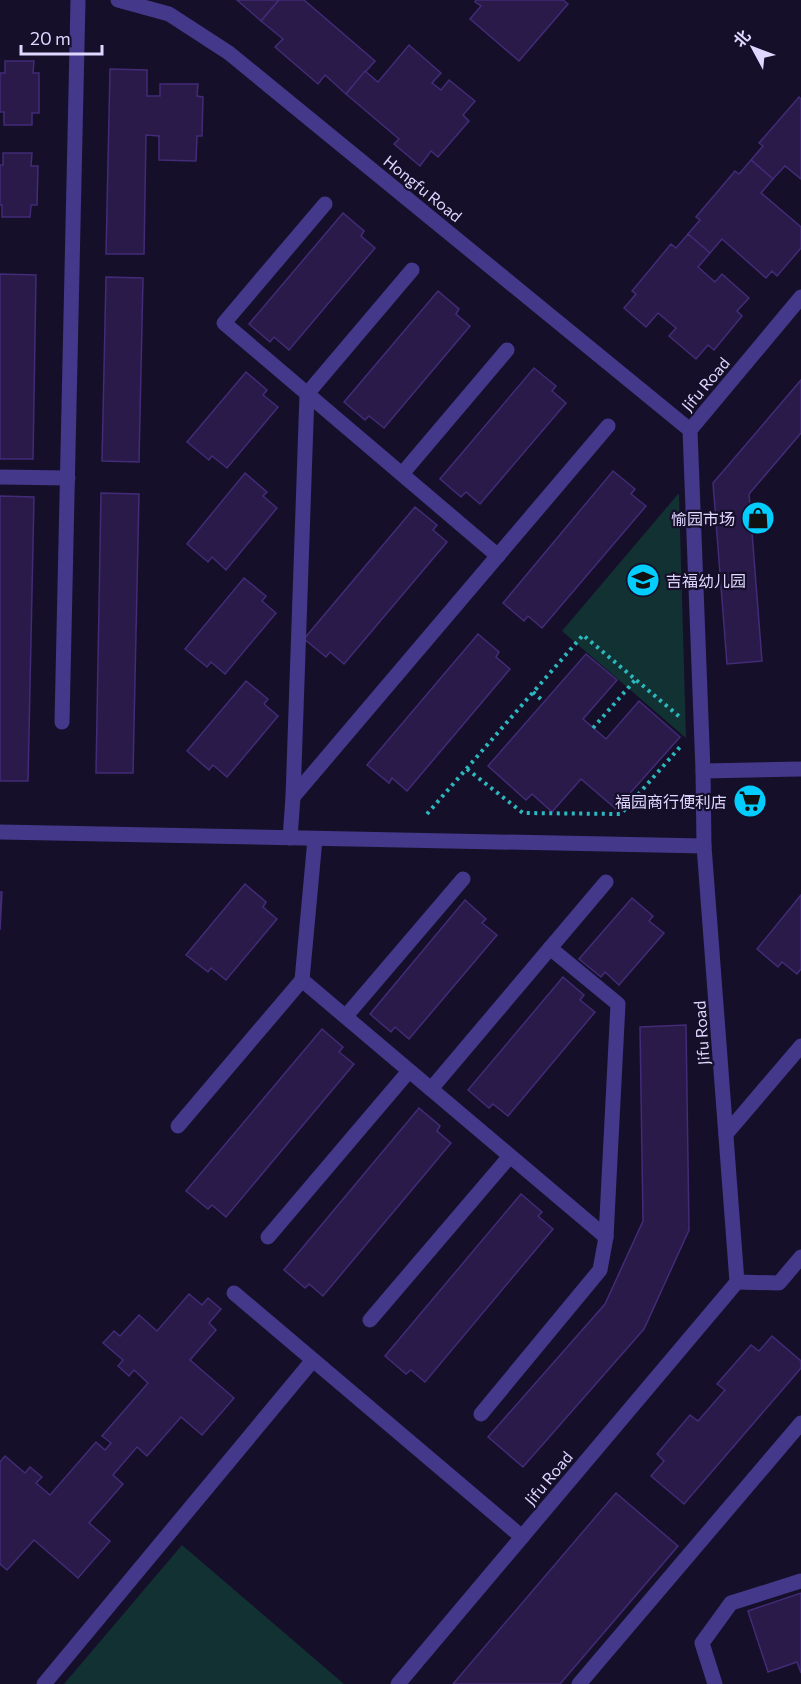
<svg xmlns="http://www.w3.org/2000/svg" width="801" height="1684" font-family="Commissioner,'Noto Sans SC',sans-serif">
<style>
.green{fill:#123133}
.building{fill:#291a4a;stroke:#422b77;stroke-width:1.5}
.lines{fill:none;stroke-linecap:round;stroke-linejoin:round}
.path{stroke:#2bb9bf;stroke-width:4;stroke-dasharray:3 4.5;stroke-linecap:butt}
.minor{stroke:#433889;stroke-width:15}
.labels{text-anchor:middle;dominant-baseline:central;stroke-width:4.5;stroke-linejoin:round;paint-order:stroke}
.street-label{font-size:16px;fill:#dfd7ff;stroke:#160f29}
.poi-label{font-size:16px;fill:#dfd7ff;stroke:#160f29;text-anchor:end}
</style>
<rect width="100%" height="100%" fill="#160f29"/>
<!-- green -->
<g class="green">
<path d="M679,493L686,738L562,631Z"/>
<path d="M182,1545L344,1684H64Z"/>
</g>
<!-- building -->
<g class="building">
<path d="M237,0H279L261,21Z"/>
<path d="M279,0H304L375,61L346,94L325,75L318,84L275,47L283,39L261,21Z"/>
<path d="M476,0H563L568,4L519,61L470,19L481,6L475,2Z"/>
<path d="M409,45L441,73L432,83L441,90L449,80L475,101L463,115L469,121L438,157L431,151L420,166L394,144L399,139L346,94L365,71L378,82Z"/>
<path d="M5,61H34L33,73H39V113H32V125H4V112H0V73H5Z"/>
<path d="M110,69L147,70V96H160V84H198L197,96L203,97L202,136H197L196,161L159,160V136L146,135L144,254H106Z"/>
<path d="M799,97L801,99V179L785,166L773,179L751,160L763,146L759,143Z"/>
<path d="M3,153H32L31,166H38L37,205H31L30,217H2V205H0V165H3Z"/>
<path d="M751,160L773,179L761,193L801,227V248L777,276L772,271L766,278L722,239L710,253L688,234L700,220L696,217L735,171L739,174Z"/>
<path d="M343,213L364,231L361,236L375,248L289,350L274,337L270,342L249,324Z"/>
<path d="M688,234L710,253L698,267L715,282L722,274L749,298L737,311L742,316L714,350L708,345L696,359L669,336L676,328L658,313L646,327L624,308L636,294L632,291L671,244L676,248Z"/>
<path d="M0,274L36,275L33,459H0Z"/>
<path d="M106,277L143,278L139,462L102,461Z"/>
<path d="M438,291L459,309L456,314L470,326L384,428L369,416L365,420L344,402Z"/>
<path d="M534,368L556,386L552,391L566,403L480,504L466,492L461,497L440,479Z"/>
<path d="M246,372L267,390L263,395L278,407L227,468L212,456L209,460L187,442Z"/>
<path d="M801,380V433L749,494L762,661L727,664L713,483Z"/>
<path d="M613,471L635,489L631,494L646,506L542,628L528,616L524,621L503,603Z"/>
<path d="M245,473L267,492L263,496L277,508L226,570L212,557L208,562L187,544Z"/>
<path d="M101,493L139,494L133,773H96Z"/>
<path d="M0,496L34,497L28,781H0Z"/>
<path d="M415,507L437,525L433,530L447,542L344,664L330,652L326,657L304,639Z"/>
<path d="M244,578L266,596L262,601L276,613L225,674L211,662L207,667L185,649Z"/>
<path d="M478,634L499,652L496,657L510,669L407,791L392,778L389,783L367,765Z"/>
<path d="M586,654L617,680L583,719L606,739L639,701L680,737L616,809L581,779L552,812L532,794L526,800L488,766Z"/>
<path d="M246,681L268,699L264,704L278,716L227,777L213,765L209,770L187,751Z"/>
<path d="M245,884L266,902L263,907L277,919L226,980L211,968L208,972L186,955Z"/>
<path d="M0,892H2L0,930Z"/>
<path d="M801,895V969L797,974L782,962L778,967L757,949Z"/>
<path d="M632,898L653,916L649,921L664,933L619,985L605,972L601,977L579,959Z"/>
<path d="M465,900L486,919L482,923L497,935L409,1039L395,1027L391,1032L370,1014Z"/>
<path d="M563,977L584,995L580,1000L595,1012L508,1116L493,1104L489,1108L468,1090Z"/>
<path d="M686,1025L689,1230L644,1329L523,1467L488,1437L605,1304L643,1221L640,1027Z"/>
<path d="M322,1029L343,1047L339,1052L354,1064L226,1217L212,1205L208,1209L186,1191Z"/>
<path d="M419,1108L440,1126L437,1131L451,1143L323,1296L309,1284L305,1288L284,1270Z"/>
<path d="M521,1194L542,1212L538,1216L553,1229L425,1382L411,1370L406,1374L385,1356Z"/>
<path d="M189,1294L202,1305L208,1298L221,1309L209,1323L216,1330L190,1360L234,1398L202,1435L181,1417L147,1456L137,1447L113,1475L123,1484L89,1523L110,1541L78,1578L34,1540L7,1570L0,1564V1462L5,1456L25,1473L30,1467L42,1477L36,1483L50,1495L96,1442L105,1450L111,1443L102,1436L148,1383L134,1370L129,1376L118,1366L123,1360L103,1343L114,1331L120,1336L139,1315L157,1331Z"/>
<path d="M772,1336L801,1361V1368L684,1504L651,1476L664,1461L657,1454L690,1415L698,1421L725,1390L717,1384L751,1345L759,1351Z"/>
<path d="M616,1493L678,1546L560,1684H453Z"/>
<path d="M801,1593V1673L797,1662L768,1672L748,1611Z"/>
</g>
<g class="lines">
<!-- path -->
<g class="path">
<path d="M533,692L544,702"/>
<path d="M593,728L636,679"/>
<path d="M467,769L523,813L621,814L680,747"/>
<path d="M427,814L583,635L681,718"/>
</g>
<!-- minor -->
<g class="minor">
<path d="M118,0L169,14L229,53L690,430"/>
<path d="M325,204L224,323L498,556"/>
<path d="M402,474L507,350"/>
<path d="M0,477L68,478"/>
<path d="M62,722L78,0"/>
<path d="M703,771L801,769"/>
<path d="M293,797L608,426"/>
<path d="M0,832L704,846"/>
<path d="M290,838L293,797L307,394L412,270"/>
<path d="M302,980L606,1237"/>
<path d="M346,1016L463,879"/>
<path d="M431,1089L606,882"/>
<path d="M178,1126L302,980L315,839"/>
<path d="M726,1134L801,1046"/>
<path d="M268,1237L409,1071"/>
<path d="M737,1282L779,1283L801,1257"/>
<path d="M234,1293L522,1537"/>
<path d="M370,1320L510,1156"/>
<path d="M481,1414L600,1270L606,1237L618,1004L550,948"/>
<path d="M44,1684L313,1360"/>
<path d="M398,1684L737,1282L704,846L703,771L690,430L801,297"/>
<path d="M579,1684L801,1423"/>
<path d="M715,1684L702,1643L731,1603L801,1581"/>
</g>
</g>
<!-- icons -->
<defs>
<g id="shop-disc" transform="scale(1.725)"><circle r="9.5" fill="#03cdff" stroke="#160f29"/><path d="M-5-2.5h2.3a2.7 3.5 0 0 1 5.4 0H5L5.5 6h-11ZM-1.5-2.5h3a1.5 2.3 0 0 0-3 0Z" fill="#111"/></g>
<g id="school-disc" transform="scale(1.725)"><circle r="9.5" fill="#03cdff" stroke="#160f29"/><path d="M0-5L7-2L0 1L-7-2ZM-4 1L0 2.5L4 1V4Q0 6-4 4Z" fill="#111"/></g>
<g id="supermarket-disc" transform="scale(1.725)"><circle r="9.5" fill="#03cdff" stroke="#160f29"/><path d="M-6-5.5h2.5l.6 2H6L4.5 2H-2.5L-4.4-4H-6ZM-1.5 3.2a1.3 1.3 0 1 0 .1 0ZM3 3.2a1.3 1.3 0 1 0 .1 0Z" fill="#111"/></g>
</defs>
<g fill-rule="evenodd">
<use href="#shop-disc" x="758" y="518"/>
<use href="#school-disc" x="643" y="580"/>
<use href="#supermarket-disc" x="750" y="801"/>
</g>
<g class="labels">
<!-- street labels -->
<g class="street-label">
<text transform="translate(423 188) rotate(39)">Hongfu Road</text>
<text transform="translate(705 384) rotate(-50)">Jifu Road</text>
<text transform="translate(701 1033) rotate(-94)">Jifu Road</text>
<text transform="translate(548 1478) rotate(-50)">Jifu Road</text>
</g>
<!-- poi labels -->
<g class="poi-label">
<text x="735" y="518">愉园市场</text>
<text x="666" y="580" text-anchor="start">吉福幼儿园</text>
<text x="727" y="801">福园商行便利店</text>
</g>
</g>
<!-- north arrow -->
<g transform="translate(753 48) rotate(311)" stroke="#160f29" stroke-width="4.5" paint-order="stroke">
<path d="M0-4.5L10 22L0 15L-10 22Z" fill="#dfd7ff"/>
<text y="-9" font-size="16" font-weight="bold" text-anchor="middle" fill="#dfd7ff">北</text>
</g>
<!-- scale -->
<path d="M21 45v9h81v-9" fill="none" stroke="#dfd7ff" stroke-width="3"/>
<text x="30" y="45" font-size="18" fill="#dfd7ff" stroke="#160f29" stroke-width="4.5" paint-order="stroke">20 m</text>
</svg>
